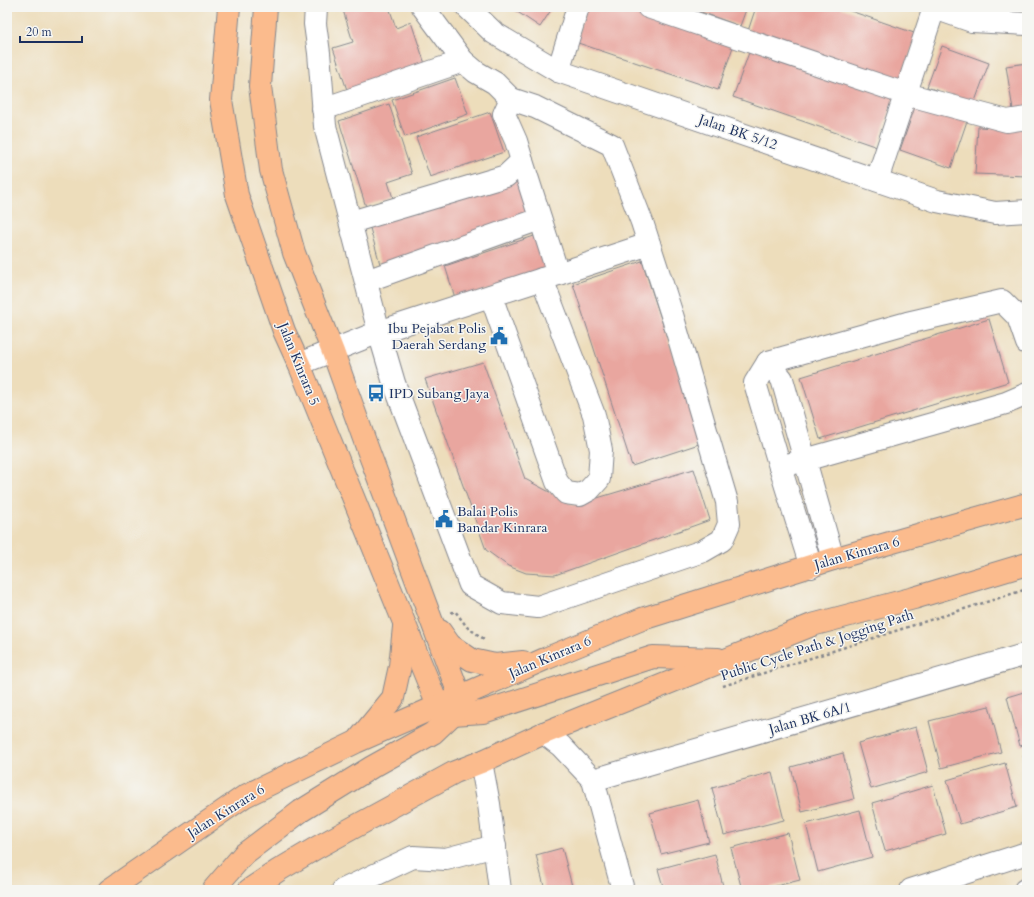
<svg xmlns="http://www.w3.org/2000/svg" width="1034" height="897" font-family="Cardo,serif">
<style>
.building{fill:#e9a69f}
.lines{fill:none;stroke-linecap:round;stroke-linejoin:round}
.minor-casing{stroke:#84868c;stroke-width:24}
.major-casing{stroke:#84868c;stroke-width:24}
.path{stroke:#84868c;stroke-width:2.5;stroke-dasharray:3 3;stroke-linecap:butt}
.minor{stroke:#fff;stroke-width:22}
.major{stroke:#fbbb8d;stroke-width:22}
.labels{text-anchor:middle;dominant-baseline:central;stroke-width:3;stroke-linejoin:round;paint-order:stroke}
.street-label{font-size:14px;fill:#1b2f5e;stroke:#f6f6f2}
.poi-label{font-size:14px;fill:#1b2f5e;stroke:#f6f6f2;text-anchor:start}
</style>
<rect width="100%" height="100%" fill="#f6f6f2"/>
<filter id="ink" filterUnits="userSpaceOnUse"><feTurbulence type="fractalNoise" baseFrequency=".025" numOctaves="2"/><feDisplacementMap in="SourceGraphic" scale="8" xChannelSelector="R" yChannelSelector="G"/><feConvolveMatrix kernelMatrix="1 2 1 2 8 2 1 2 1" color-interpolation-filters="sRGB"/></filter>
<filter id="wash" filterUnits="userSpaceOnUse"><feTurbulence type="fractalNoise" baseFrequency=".012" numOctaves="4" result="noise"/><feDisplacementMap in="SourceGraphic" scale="16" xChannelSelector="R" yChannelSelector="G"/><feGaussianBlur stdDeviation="0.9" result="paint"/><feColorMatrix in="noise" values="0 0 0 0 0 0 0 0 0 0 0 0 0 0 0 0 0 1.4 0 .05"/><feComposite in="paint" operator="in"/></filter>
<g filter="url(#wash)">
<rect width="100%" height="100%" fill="#edddbb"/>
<g id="blocks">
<!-- building -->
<g class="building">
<path d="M342,7H389L396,28L411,22L426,67L348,93L333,48L353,42Z"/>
<path d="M510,7H553L540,27Z"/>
<path d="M586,7H624L734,44L718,90L575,42Z"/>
<path d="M687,7H747L740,26Z"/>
<path d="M756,7H839L917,34L900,84L748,31Z"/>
<path d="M942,46L989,63L974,104L927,87Z"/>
<path d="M751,47L895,97L877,147L733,97Z"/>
<path d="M1027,63V107L1013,110L1006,66Z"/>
<path d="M455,78L468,114L405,137L392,100Z"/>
<path d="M389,104L412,174L388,182L393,198L366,207L339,121Z"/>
<path d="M916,104L967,121L951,168L900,150Z"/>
<path d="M490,112L504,152L430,177L416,137Z"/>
<path d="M978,127L1027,129V176L975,174Z"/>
<path d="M520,174L532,217L380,264L368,221Z"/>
<path d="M537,235L548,270L456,301L445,266Z"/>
<path d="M642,261L702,443L632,466L573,284Z"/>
<path d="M989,319L1008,382L820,439L801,377Z"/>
<path d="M483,362L525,479L574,505L694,469L710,520L555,575L526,573L508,566L486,550L425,379Z"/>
<path d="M1027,691V744L1020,746L1007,697Z"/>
<path d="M989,706L1001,752L941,768L929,721Z"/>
<path d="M916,727L928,772L871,789L858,743Z"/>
<path d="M843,753L854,799L802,812L791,767Z"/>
<path d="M1027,754V769L1023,756Z"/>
<path d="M1005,763L1017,807L960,824L947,780Z"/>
<path d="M772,772L784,820L724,835L712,788Z"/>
<path d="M933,785L946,834L885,851L872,803Z"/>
<path d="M698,800L709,842L661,854L650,813Z"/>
<path d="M860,810L872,857L818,872L806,824Z"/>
<path d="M788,833L800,880L760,890H742L731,848Z"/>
<path d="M562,848L573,890H545L536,855Z"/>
<path d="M715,854L724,890H664L658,869Z"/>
</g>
</g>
</g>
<g filter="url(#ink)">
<use href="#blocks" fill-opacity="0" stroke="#84868c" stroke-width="1"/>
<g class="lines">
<!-- minor casing -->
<g class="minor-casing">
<g id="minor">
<path d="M316,7L315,24L319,53L325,126L379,332L394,383L470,585L502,603L538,607L703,551L722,540L729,524L727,502L673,318L642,222L612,145L535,107L511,99L504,114L516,141L522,161L506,176L351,222"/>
<path d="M423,7L463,61L476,72L495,83L511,99"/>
<path d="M467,7L494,33L558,71L937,201L995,213L1027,211"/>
<path d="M648,7L906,94L1007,121L1027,118"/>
<path d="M932,7L972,21L1027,24"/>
<path d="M558,71L578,7"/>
<path d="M323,109L463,61"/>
<path d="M522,161L558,274L649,244"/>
<path d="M877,180L934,8"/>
<path d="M366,281L540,219"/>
<path d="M491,296L557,482L566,493L580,495L589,490L599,479L601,450L594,415L542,279"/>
<path d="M768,362L782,379L833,559"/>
<path d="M299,364L379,332L558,274"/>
<path d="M780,467L1006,403L1027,394"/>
<path d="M811,567L780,467L755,383L768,362L907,323L1002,301L1018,317L1027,343"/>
<path d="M544,733L561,746L593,780L623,890"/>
<path d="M481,762L489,804L500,890"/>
<path d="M593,780L1027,654"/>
<path d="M343,890L413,857L446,859L495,846"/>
<path d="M911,890L1027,853"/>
<path d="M1025,890L1027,889"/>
</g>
</g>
<!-- major casing -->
<g class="major-casing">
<g id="major">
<path d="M229,7L221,100L237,195L284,331L299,364L438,706"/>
<path d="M266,7L260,86L271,170L294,253L333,352L368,450L460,697"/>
<path d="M440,631L450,645L472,660L495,665L523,662"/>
<path d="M441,707L453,714L483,712L653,657L718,659"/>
<path d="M360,738L393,698L400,666L404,627"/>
<path d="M109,890L245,796L356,742L545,659L642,619L833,559L1027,504"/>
<path d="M213,890L244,854L301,811L372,767L433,733L453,714L460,697"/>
<path d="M249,890L279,870L316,848L455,772L481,762L544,733L812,625L914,598L1027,564"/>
</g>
</g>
<!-- path -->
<g class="path">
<path d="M451,613L455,611L467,627L484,639"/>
<path d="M723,686L1027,589"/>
</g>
<!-- minor -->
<use href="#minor" class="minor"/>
<!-- major -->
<use href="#major" class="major"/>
</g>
</g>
<!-- icons -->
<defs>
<g id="civic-bare" transform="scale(1.38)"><path d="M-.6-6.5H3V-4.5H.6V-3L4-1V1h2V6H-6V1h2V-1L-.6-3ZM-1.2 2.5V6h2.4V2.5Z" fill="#1f6fb2" stroke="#f6f6f2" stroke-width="2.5" paint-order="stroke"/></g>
<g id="bus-bare" transform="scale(1.38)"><path d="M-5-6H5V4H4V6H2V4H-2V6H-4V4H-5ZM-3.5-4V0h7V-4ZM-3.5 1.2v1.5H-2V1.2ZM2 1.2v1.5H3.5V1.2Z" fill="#1f6fb2" stroke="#f6f6f2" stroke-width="2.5" paint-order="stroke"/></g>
</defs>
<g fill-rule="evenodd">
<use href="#civic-bare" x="499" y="336"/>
<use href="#bus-bare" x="376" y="393"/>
<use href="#civic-bare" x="444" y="519"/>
</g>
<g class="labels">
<!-- street labels -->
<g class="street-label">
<text transform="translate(738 132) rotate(19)">Jalan BK 5/12</text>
<text transform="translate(299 364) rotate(68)">Jalan Kinrara 5</text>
<text transform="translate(857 553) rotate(-16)">Jalan Kinrara 6</text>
<text transform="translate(817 645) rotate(-18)">Public Cycle Path &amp; Jogging Path</text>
<text transform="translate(550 657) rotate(-23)">Jalan Kinrara 6</text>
<text transform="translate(810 718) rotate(-16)">Jalan BK 6A/1</text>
<text transform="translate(226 811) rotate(-32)">Jalan Kinrara 6</text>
</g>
<!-- poi labels -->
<g class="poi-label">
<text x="486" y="328" text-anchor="end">Ibu Pejabat Polis<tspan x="486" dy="16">Daerah Serdang</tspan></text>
<text x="389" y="393">IPD Subang Jaya</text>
<text x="457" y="511">Balai Polis<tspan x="457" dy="16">Bandar Kinrara</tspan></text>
</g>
</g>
<!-- margin -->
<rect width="1034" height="897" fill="none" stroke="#f6f6f2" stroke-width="24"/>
<!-- scale -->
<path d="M20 36v6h62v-6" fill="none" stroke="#1b2f5e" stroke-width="2"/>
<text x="26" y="36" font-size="12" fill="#1b2f5e" stroke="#f6f6f2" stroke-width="3" paint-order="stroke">20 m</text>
</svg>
